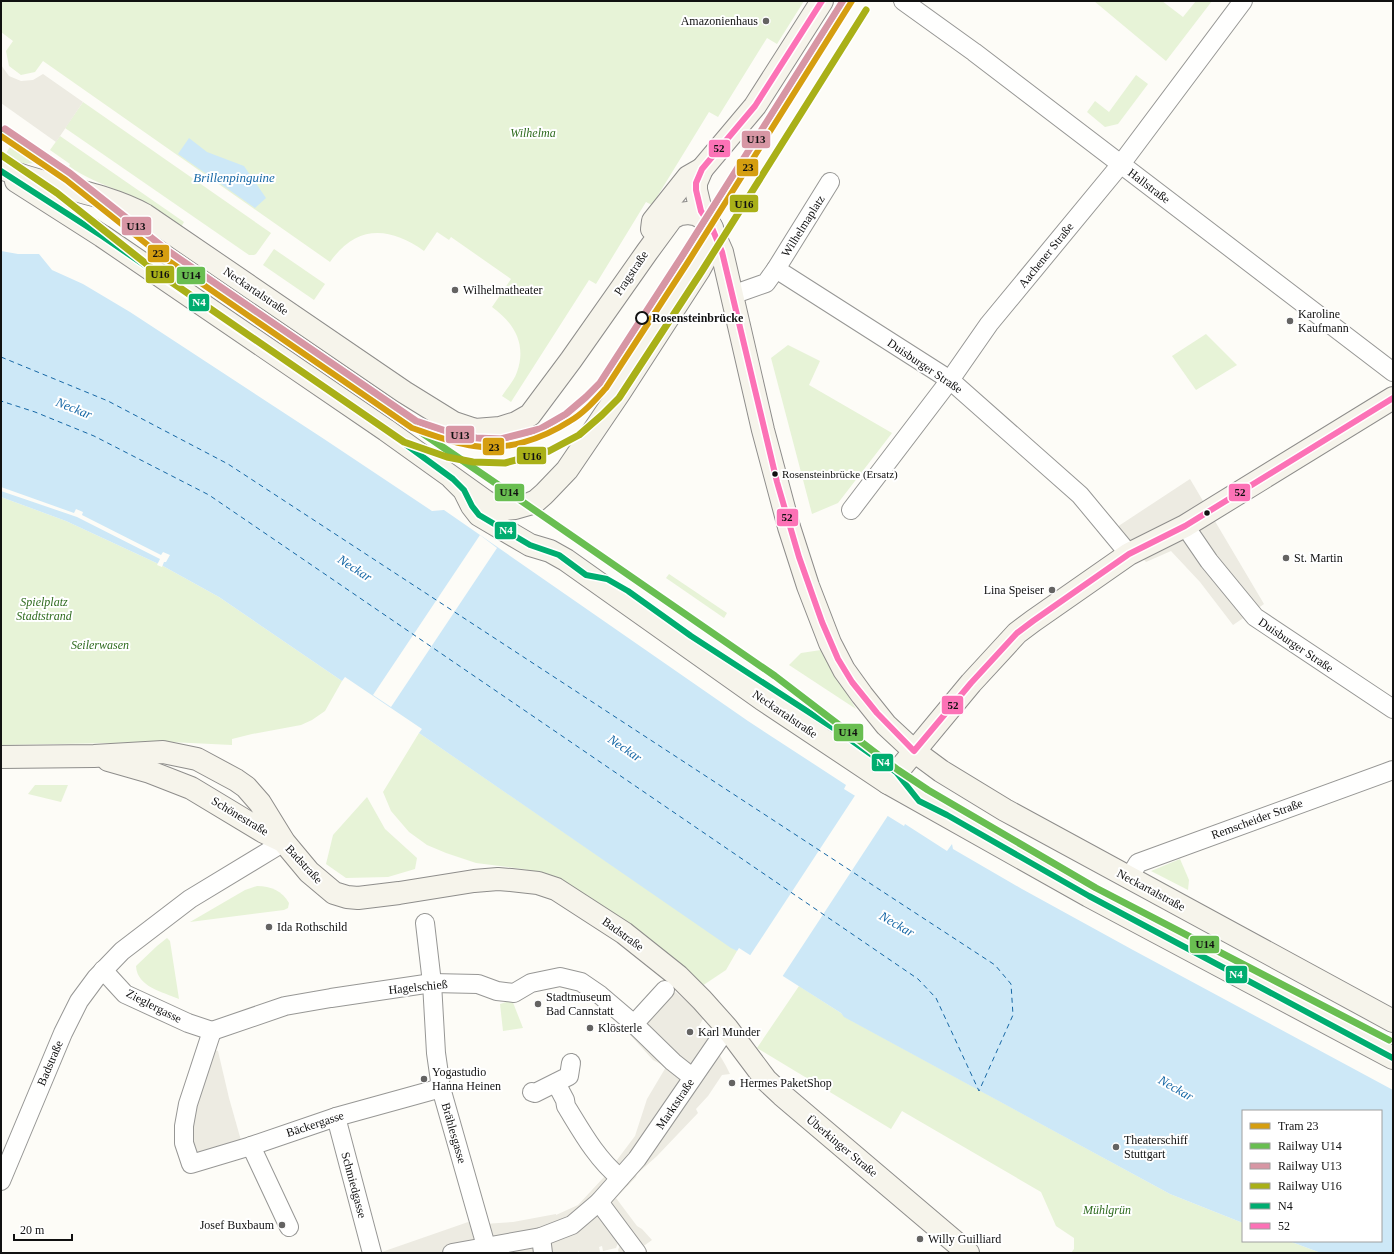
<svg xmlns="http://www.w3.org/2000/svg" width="1394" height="1254" font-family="'Times New Roman',serif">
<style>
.green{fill:#e7f3d7}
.plaza{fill:#edebe2}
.water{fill:#cde8f7}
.pier{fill:#fdfcf7}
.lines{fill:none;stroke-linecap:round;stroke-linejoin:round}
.ferry{stroke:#1768a6;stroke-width:1;stroke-dasharray:5 4;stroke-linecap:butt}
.street-casing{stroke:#979795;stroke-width:20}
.secondary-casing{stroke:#8e8d8b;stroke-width:24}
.street{stroke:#fffffe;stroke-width:18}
.secondary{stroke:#f6f4eb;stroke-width:22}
.bus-1-casing{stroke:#fff;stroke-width:9}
.bus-2-casing{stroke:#fff;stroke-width:9}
.bus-1{stroke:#00ad70;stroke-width:6}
.bus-2{stroke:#fc72b6;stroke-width:6}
.rail-1-casing{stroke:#fff;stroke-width:10}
.rail-2-casing{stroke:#fff;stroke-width:10}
.rail-3-casing{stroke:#fff;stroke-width:10}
.rail-1{stroke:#69be51;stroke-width:7}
.rail-2{stroke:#d796a4;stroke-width:7}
.rail-3{stroke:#a9b018;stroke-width:7}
.tram-1-casing{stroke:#fff;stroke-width:9}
.tram-1{stroke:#d59e10;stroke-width:6}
.poi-dot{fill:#646362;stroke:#fff;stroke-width:1.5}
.stop-dot{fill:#fff;stroke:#111;stroke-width:2}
.bus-dot{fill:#111;stroke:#fff;stroke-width:1.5}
.labels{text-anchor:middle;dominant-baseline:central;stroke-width:4;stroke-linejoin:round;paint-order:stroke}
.bus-label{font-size:11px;fill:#111;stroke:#fff;text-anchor:start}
.poi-label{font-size:12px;fill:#111;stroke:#fff;text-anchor:start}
.park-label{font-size:12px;font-style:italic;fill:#2f6b1f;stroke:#fff}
.street-label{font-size:12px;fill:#111;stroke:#fff}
.stop-label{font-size:12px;font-weight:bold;fill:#111;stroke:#fff;text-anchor:start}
.water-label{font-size:13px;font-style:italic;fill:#1768a6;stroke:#fff}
.line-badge{stroke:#fff;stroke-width:1.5}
.badge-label{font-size:11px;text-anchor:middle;font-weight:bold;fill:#fff}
.pale-badge-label{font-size:11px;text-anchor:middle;font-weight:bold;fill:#111}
</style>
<rect width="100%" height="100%" fill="#fdfcf7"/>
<!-- green -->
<g class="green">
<path d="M1,1H804L777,44L767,38L718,117L709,112L652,205L646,202L596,284L589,280L511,402L502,396C507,388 514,381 517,372C527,344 514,323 492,307L511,279L451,237L449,240L437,232L424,251C389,226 356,225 330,262L43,61L35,72L21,75L9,66L6,51L13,41L1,32Z"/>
<path d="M1094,1H1162L1183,17L1196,1H1212L1166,61Z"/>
<path d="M1136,75L1148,84L1118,124L1105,127L1087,112L1095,101L1109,112Z"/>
<path d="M83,102L271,233L256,254L254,255H249L65,128Z"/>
<path d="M60,136L184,222L181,227C160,212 142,202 119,191C101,183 85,178 69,166L70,164L50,150Z"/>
<path d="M11,145L37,163L21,164L5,155Z"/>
<path d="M274,249L325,284L314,300L263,265Z"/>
<path d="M1206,334L1237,365L1196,390L1172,356Z"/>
<path d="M788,345L820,361L809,385L892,433L838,503L812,514L771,358Z"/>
<path d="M1,497L66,521L163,566L219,597L342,681L325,711L312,720L301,725L252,734L232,739V745L170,742L1,745Z"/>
<path d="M669,574L727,613L724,618L666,578Z"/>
<path d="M821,650L856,709L789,665L801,653Z"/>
<path d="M419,733L737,951L726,970L702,986L636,929L605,907L546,874L523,869L476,863L446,853L427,845L409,832L391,811L383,792Z"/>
<path d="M35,785H68L61,802L28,794Z"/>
<path d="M367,797L385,829L417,858L415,869L388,877L346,878L326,864L333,835Z"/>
<path d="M1180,859L1189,880L1188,890L1151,871Z"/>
<path d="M257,886C271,886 282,891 289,903L288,908L284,910L190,922L245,890Z"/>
<path d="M167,938L170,941L179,999C163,992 137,987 136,966L157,946Z"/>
<path d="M799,986L841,1013L845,1017L1170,1194L1243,1223V1241H1289L1321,1253H1071L1074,1249V1238L1056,1226L1041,1192L902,1111L891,1129L757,1048Z"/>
<path d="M512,1000L523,1028L503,1031L500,1004Z"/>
</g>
<!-- plaza -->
<g class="plaza">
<path d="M1,65L9,76L21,81L33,80L43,74L83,102L56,142L1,103Z"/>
<path d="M1190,479L1264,604L1233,625L1200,582L1171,551L1146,562L1117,527Z"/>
<path d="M662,980L704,1017L699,1026L715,1047L726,1066L730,1074L722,1075L708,1096L696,1109L698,1113L657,1156L637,1174L636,1177L616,1198L637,1226L642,1229L652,1240L634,1253H619L618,1250L620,1245L618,1243L616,1248L603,1251L602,1246L599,1247L600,1252L596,1253H579V1251L576,1253H379L471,1221L484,1224L513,1222L556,1214V1215L578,1205L605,1176L635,1136L647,1099L666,1067L653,1060L621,1025Z"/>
<path d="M210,1048L218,1051L229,1098L242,1144L193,1159L189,1125Z"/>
</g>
<!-- water -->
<g class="water">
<path d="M189,138L207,152L244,166L266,198L255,208L178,154Z"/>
<path d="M1,251L18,254H39L52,270L83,284L130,312L324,439L432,511L444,510L748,721L846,785L844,789L904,826L905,824L947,851L952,844L953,849L1022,889L1133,950L1393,1090V1253H1321L1289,1241H1381V1111H1243V1223L1170,1194L844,1017L841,1013L739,948L737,951L731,948L419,733L422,729L345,677L342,681L219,597L163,566L66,521L1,497Z"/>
</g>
<!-- pier -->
<g class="pier">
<path d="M1,487L74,513L76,509L83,512L82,515L161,555L163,552L170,555L166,562H164L162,567L157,565L160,559L77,517L1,491Z"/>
<path d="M480,535L497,548L391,707L373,695Z"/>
<path d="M856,794L889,814L782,977L749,957Z"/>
</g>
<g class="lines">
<!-- ferry -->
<path class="ferry" d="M1,357L108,401L228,464L995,965L1011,984L1013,1015L979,1091L936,998L918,979L209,495L94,436L35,412L1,401"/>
<!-- street casing -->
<g class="street-casing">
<g id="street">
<path d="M903,1L974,52L1393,372"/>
<path d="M776,269L950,380L1080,495L1129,554"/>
<path d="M732,295L766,283L776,269L830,182"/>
<path d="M851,510L950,380L989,324L1121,164L1243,1"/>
<path d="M1185,526L1209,561L1255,617L1393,709"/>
<path d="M1129,878L1138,863L1393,770"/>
<path d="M425,923L432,983L436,1053L441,1088L486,1246"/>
<path d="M103,970L125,994L188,1023L212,1031"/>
<path d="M665,990L634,1024L673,1062L692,1077"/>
<path d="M212,1031L285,1006L331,998L432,983L478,984L497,991L514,993L531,983L560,977L581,982L600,995L634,1024"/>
<path d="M212,1031L188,1104L184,1126V1143L191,1164L251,1146L336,1117L441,1088"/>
<path d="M556,1083L565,1100L566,1106C582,1132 596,1158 620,1178"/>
<path d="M532,1092L535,1093L569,1076L571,1063"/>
<path d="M336,1117L372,1253"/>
<path d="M251,1146L289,1227"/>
<path d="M1,1181L63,1033L79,1001L96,978L122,951L190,899L284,842"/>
<path d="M599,1202L637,1253"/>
<path d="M541,1237L543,1253"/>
<path d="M452,1253L541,1237L572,1225L599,1202L637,1159L727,1028"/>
</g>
</g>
<!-- secondary casing -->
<g class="secondary-casing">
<g id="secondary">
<path d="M1,168C47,187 101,191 145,215L404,392L454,423L475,430L500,428L516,423L530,415L571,360L647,252L672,218L680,214L688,213L695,214L701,217L710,225L722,252L763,430L789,527L808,586L830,643L844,670L862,695L886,725L914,751L941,771L1005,810L1393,1021"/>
<path d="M16,181L102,236L386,430L485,501L492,505L504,509L515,508L529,504L536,501L544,494L567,470L620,392L699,270L712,246L713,240L712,228"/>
<path d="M710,224L701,211L696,190V183L702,169L755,106L822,1"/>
<path d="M652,229L653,221L688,177L702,169"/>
<path d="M453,479L464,490L472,506L479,515L530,545L550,551L566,560L762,699L888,783L1089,896L1393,1058"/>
<path d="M1,757L94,756L163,752L197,759L236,780L246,787L260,803L284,842L309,872L334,893L347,897L358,898L399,893L474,881L498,879L511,880L538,883L556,889L624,933L678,976L702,1000L727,1028L766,1080L782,1095L968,1253"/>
<path d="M108,760L150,772L191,788L264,832L283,841"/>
<path d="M888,783L971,683L1017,633L1033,621L1129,554L1185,526L1393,398"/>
</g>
</g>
<!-- street -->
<use href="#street" class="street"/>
<!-- secondary -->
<use href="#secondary" class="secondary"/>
<!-- bus-1 casing -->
<g class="bus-1-casing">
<path id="bus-1" d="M1,171L102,236L386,430L453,479L464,490L472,506L479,515L530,545L559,555L586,575L607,579L628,591L691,636L841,733L896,772L919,801L947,815L1089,896L1393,1058"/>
</g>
<!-- bus-2 casing -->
<g class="bus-2-casing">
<path id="bus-2" d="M822,1L755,106L702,169L696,183V190L701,211L712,228L722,252L777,482L799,557L822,622L838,659L852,682L877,713L914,751L971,683L1017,633L1033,621L1129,554L1185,526L1393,398"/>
</g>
<!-- bus-1 -->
<use href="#bus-1" class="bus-1"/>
<!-- bus-2 -->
<use href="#bus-2" class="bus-2"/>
<!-- rail-1 casing -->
<g class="rail-1-casing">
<path id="rail-1" d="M1,133L80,188L163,256L491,480L775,676L898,770L928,790L1096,888L1389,1040"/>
</g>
<!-- rail-2 casing -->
<g class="rail-2-casing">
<path id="rail-2" d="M5,129L71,174L168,251L416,421L452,433L476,438L501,439L540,429L566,414L586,397L600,383L681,258L843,1"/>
</g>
<!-- rail-3 casing -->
<g class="rail-3-casing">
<path id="rail-3" d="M1,155L57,193L154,270L404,442L447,457L473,462L505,463L549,451L579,435L602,415L619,398L702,271L866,10"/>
</g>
<!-- rail-1 -->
<use href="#rail-1" class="rail-1"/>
<!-- rail-2 -->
<use href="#rail-2" class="rail-2"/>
<!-- rail-3 -->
<use href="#rail-3" class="rail-3"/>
<!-- tram-1 casing -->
<g class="tram-1-casing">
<path id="tram-1" d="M1,136L66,180L163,257L412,428C432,435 452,443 474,446C507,451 542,439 570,421C584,413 595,400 606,388L688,262L852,1"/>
</g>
<!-- tram-1 -->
<use href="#tram-1" class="tram-1"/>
</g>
<!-- markers -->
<g class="poi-dot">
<circle cx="766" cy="21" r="4"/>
<circle cx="455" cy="290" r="4"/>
<circle cx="1290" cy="321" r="4"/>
<circle cx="1286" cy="558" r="4"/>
<circle cx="1052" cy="590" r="4"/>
<circle cx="269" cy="927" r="4"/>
<circle cx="538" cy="1004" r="4"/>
<circle cx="590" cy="1028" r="4"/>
<circle cx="690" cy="1032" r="4"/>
<circle cx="424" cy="1079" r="4"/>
<circle cx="732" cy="1083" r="4"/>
<circle cx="1116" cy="1147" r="4"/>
<circle cx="282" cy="1225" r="4"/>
<circle cx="920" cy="1239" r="4"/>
</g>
<circle class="stop-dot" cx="642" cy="318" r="6"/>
<g class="bus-dot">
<circle cx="775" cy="474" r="3.5"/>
<circle cx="1207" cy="513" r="3.5"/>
</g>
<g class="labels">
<!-- bus labels -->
<g class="bus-label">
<text x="782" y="474">Rosensteinbrücke (Ersatz)</text>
</g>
<!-- poi labels -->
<g class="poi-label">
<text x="758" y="21" text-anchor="end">Amazonienhaus</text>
<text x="463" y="290">Wilhelmatheater</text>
<text x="1298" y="314">Karoline<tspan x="1298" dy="14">Kaufmann</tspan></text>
<text x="1294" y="558">St. Martin</text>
<text x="1044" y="590" text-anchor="end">Lina Speiser</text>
<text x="277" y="927">Ida Rothschild</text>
<text x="546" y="997">Stadtmuseum<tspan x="546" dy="14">Bad Cannstatt</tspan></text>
<text x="598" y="1028">Klösterle</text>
<text x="698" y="1032">Karl Munder</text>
<text x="432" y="1072">Yogastudio<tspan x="432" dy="14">Hanna Heinen</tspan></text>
<text x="740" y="1083">Hermes PaketShop</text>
<text x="1124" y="1140">Theaterschiff<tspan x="1124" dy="14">Stuttgart</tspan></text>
<text x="274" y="1225" text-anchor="end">Josef Buxbaum</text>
<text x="928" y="1239">Willy Guilliard</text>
</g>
<!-- park labels -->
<g class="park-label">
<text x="533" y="133">Wilhelma</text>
<text x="44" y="602">Spielplatz<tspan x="44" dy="14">Stadtstrand</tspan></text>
<text x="100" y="645">Seilerwasen</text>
<text x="1107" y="1210">Mühlgrün</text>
</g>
<!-- street labels -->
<g class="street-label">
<text transform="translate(1149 186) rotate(37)">Hallstraße</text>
<text transform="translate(803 226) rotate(-58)">Wilhelmaplatz</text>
<text transform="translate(1046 255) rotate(-51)">Aachener Straße</text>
<text transform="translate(631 273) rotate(-56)">Pragstraße</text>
<text transform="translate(256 291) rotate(34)">Neckartalstraße</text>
<text transform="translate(925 366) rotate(34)">Duisburger Straße</text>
<text transform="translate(1296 645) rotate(34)">Duisburger Straße</text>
<text transform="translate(785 714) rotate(34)">Neckartalstraße</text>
<text transform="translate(240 816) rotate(31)">Schönestraße</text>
<text transform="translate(1257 819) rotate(-20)">Remscheider Straße</text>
<text transform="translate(304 864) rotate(47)">Badstraße</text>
<text transform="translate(1151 890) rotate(28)">Neckartalstraße</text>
<text transform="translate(623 934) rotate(36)">Badstraße</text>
<text transform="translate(418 987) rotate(-6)">Hagelschieß</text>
<text transform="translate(154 1006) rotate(27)">Zieglergasse</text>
<text transform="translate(50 1063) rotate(-67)">Badstraße</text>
<text transform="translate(675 1104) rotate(-56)">Marktstraße</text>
<text transform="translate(315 1124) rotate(-18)">Bäckergasse</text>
<text transform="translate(454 1133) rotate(74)">Brählesgasse</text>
<text transform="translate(842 1146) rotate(40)">Überkinger Straße</text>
<text transform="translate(354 1185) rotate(75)">Schmiedgasse</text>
</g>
<!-- stop labels -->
<g class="stop-label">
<text x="652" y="318">Rosensteinbrücke</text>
</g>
<!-- water labels -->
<g class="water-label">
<text x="234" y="177">Brillenpinguine</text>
<text transform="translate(74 408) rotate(22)">Neckar</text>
<text transform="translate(355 568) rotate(33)">Neckar</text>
<text transform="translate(625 748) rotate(34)">Neckar</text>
<text transform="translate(897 924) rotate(30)">Neckar</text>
<text transform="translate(1176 1088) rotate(30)">Neckar</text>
</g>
</g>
<g class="line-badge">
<rect x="741" y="130" width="30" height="19" rx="4" fill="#d796a4"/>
<rect x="708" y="139" width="23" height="19" rx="4" fill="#fc72b6"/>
<rect x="736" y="158" width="23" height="19" rx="4" fill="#d59e10"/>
<rect x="729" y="194" width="30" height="19" rx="4" fill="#a9b018"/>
<rect x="121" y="216" width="31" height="20" rx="4" fill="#d796a4"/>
<rect x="147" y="244" width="23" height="19" rx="4" fill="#d59e10"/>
<rect x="145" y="265" width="30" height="19" rx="4" fill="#a9b018"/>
<rect x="176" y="266" width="30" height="19" rx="4" fill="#69be51"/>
<rect x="188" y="293" width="22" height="19" rx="4" fill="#00ad70"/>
<rect x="445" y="425" width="30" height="19" rx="4" fill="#d796a4"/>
<rect x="482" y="437" width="23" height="19" rx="4" fill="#d59e10"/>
<rect x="516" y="446" width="31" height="19" rx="4" fill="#a9b018"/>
<rect x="1228" y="483" width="23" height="19" rx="4" fill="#fc72b6"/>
<rect x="494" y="483" width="31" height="19" rx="4" fill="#69be51"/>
<rect x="776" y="508" width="23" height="19" rx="4" fill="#fc72b6"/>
<rect x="494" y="521" width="23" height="19" rx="4" fill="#00ad70"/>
<rect x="941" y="695" width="23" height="20" rx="4" fill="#fc72b6"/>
<rect x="833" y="723" width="31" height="19" rx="4" fill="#69be51"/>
<rect x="871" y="753" width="23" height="19" rx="4" fill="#00ad70"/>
<rect x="1189" y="935" width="31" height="19" rx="4" fill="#69be51"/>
<rect x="1225" y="965" width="23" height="19" rx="4" fill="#00ad70"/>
</g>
<g class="badge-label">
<text x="199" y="306">N4</text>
<text x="506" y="534">N4</text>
<text x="883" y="766">N4</text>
<text x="1236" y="978">N4</text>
</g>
<g class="pale-badge-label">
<text x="756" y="143">U13</text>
<text x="719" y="152">52</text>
<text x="748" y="171">23</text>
<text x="744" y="208">U16</text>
<text x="136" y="230">U13</text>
<text x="158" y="257">23</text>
<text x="160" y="278">U16</text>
<text x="191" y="279">U14</text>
<text x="460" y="439">U13</text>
<text x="494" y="451">23</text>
<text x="532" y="460">U16</text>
<text x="1240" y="496">52</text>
<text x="509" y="496">U14</text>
<text x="787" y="521">52</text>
<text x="953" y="709">52</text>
<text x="848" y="736">U14</text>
<text x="1205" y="948">U14</text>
</g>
<!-- border -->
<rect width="1394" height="1254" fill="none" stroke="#111111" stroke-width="4"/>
<!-- legend -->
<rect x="1242" y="1110" width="140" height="132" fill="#ffffff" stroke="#a0a0a0"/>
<rect x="1250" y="1123" width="20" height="6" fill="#d59e10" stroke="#a0a0a0"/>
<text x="1278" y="1130" font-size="12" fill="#111111">Tram 23</text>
<rect x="1250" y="1143" width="20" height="6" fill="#69be51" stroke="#a0a0a0"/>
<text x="1278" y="1150" font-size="12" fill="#111111">Railway U14</text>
<rect x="1250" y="1163" width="20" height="6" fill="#d796a4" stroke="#a0a0a0"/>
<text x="1278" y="1170" font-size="12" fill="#111111">Railway U13</text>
<rect x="1250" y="1183" width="20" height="6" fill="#a9b018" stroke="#a0a0a0"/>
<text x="1278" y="1190" font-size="12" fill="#111111">Railway U16</text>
<rect x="1250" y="1203" width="20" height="6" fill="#00ad70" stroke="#a0a0a0"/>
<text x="1278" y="1210" font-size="12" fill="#111111">N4</text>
<rect x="1250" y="1223" width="20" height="6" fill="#fc72b6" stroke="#a0a0a0"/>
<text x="1278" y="1230" font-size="12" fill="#111111">52</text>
<!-- scale -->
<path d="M14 1234v6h58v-6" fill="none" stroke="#111111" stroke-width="2"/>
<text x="20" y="1234" font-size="12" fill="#111111" stroke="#ffffff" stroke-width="3" paint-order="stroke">20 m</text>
</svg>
